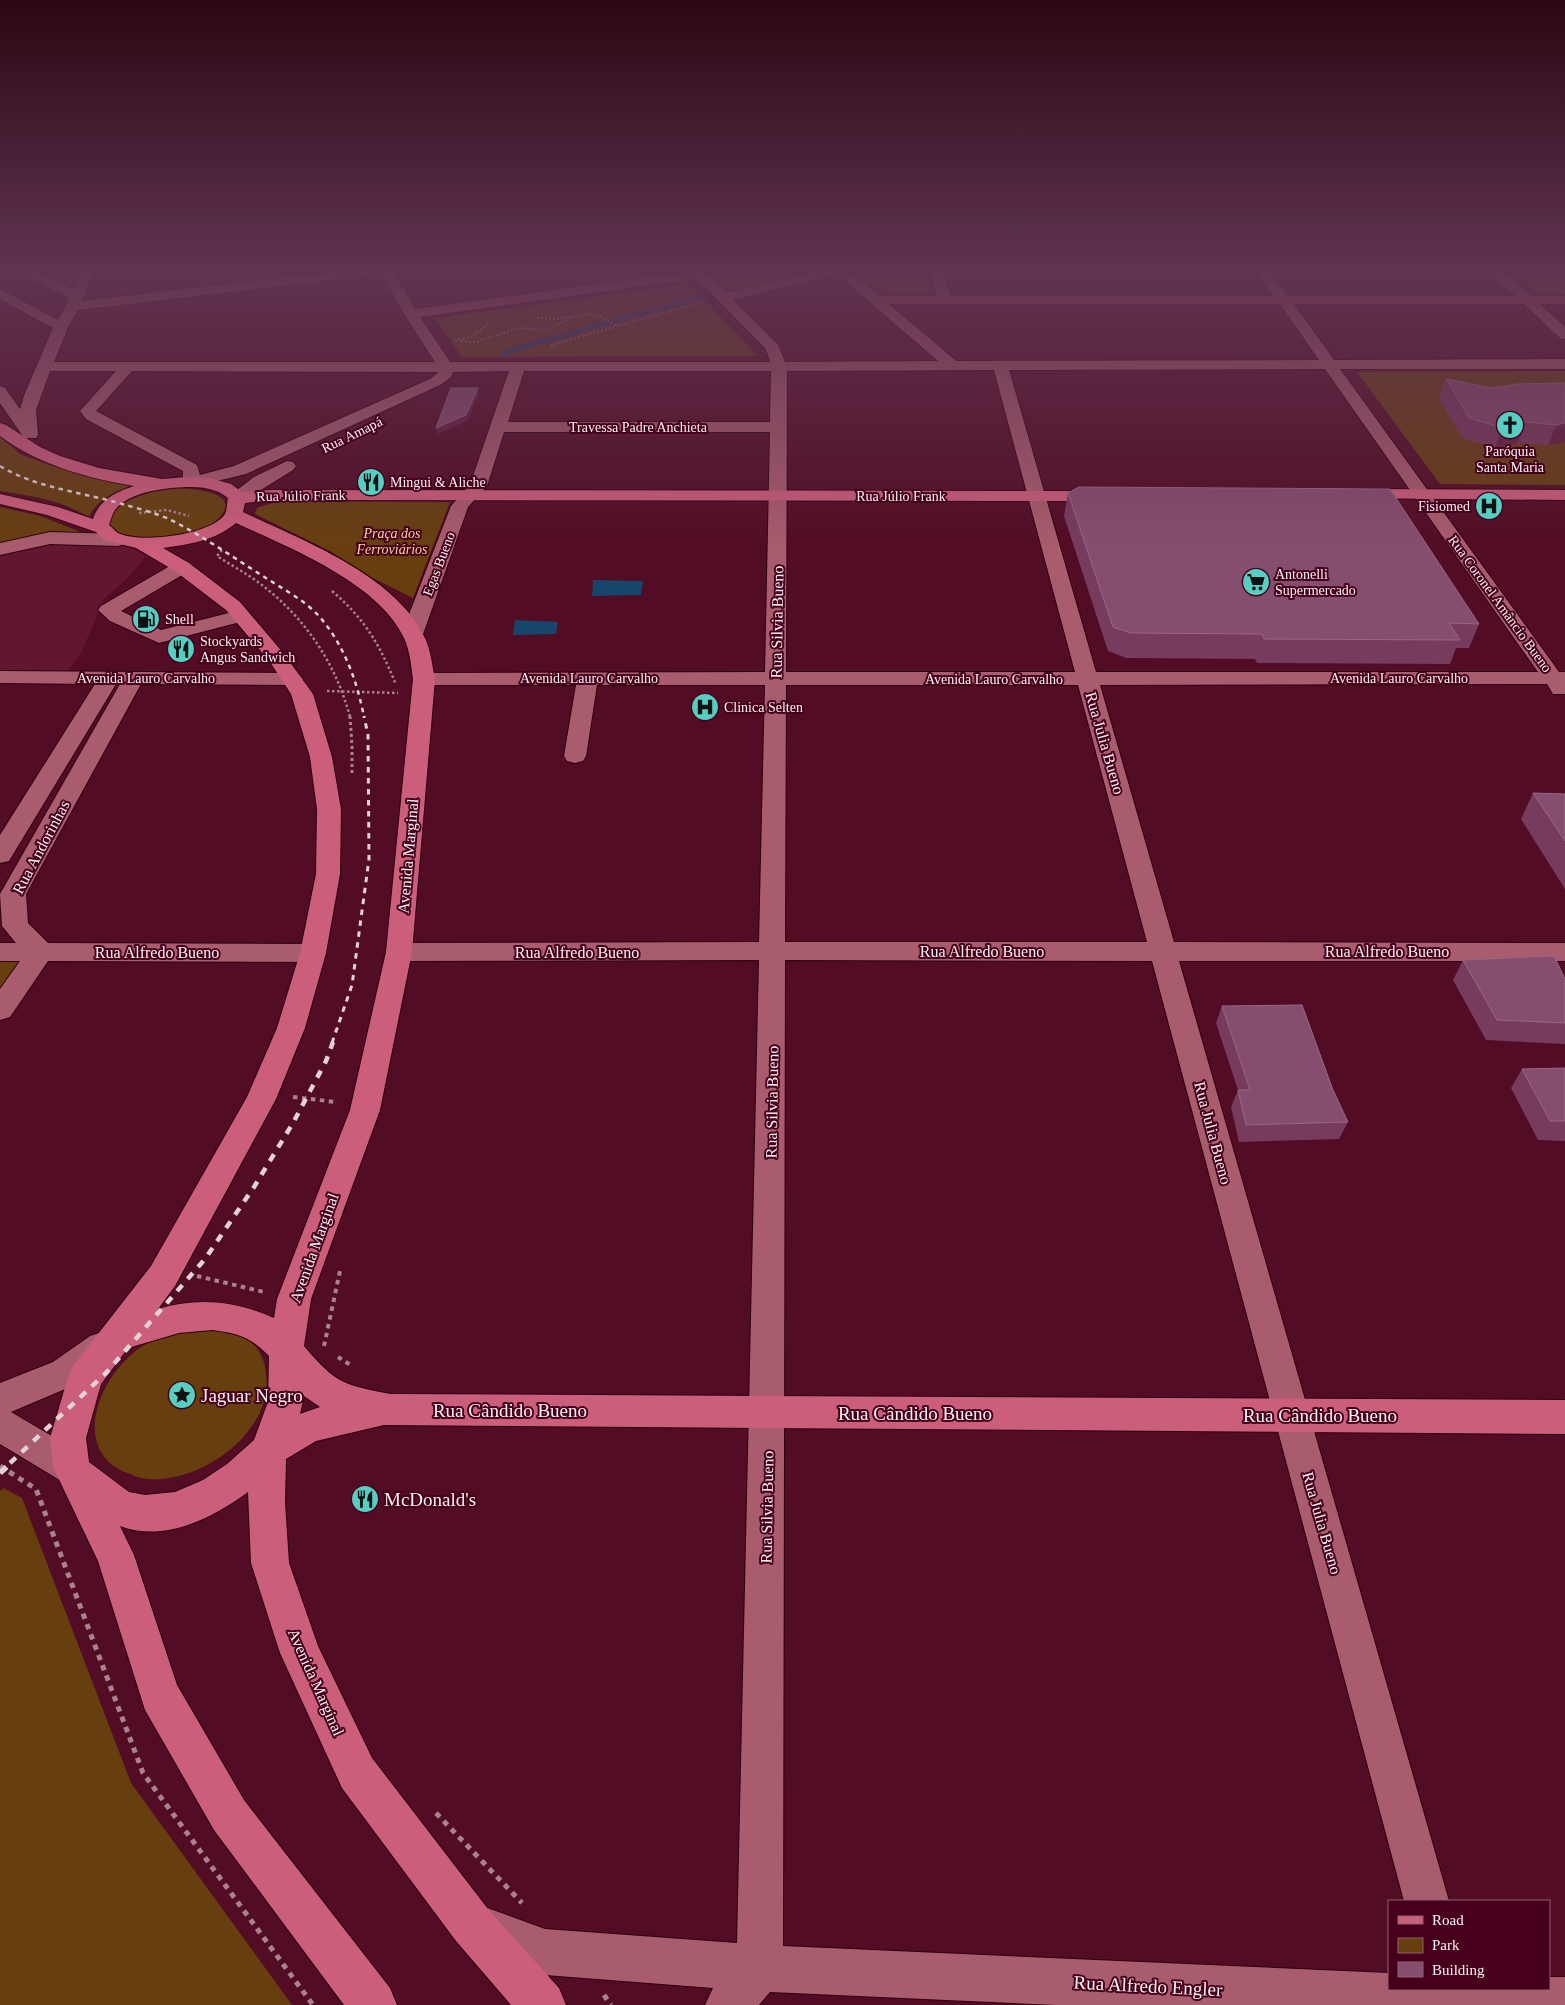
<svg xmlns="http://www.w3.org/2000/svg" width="1565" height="2005" font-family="'Times New Roman',serif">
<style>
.built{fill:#62162f}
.green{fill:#673f0f}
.water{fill:#17466c}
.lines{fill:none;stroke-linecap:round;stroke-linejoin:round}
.stream{stroke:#17466c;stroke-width:5}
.minor-casing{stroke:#2f000f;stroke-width:2}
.major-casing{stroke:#2f000f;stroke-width:2}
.path-far4{stroke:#a9828f;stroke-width:2;stroke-dasharray:2 2;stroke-linecap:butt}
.path-far3{stroke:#a9828f;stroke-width:2.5;stroke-dasharray:2.5 2.5;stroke-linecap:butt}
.path-far2{stroke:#a9828f;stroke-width:3;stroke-dasharray:3 3;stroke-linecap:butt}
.path-far1{stroke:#a9828f;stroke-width:4;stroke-dasharray:4.5 4.5;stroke-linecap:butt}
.path{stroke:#a9828f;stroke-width:5;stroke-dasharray:5.5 5.5;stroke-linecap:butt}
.minor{fill:#a85c6d;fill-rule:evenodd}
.major{fill:#cb5e7a;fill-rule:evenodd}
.rail-far3{stroke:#e3d2d7;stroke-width:2.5;stroke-dasharray:4.5 4.5;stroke-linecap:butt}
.rail-far2{stroke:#e3d2d7;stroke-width:3;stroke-dasharray:5.5 5.5;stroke-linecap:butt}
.rail-far1{stroke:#e3d2d7;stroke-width:4.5;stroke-dasharray:8 8;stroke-linecap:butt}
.rail{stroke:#e3d2d7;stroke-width:5.5;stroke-dasharray:9 9;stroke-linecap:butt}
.wall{fill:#773b5e}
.shaded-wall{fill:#622040}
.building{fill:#854e6e;stroke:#986883}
.labels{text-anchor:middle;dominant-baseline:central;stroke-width:4;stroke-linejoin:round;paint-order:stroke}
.far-street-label{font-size:14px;fill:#fbf2f4;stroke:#46001b}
.far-poi-label{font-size:14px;fill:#fbf2f4;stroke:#46001b;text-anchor:start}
.far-park-label{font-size:14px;font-style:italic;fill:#fed0a2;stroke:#46001b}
.street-label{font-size:16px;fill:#fbf2f4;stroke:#46001b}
.near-poi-label{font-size:19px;fill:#fbf2f4;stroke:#46001b;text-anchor:start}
.near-street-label{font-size:19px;fill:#fbf2f4;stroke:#46001b}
</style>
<rect width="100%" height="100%" fill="#520c24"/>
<!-- built -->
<g class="built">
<path d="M116,269H176L182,285L108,295Z"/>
<path d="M118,541L146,556L129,577L104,599L82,651L67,672H0V550L15,545Z"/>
</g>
<!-- green -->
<g class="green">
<path d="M722,269H823L738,290L729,289L709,276Z"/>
<path d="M859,269H923L930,295H885L856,270Z"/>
<path d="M1509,269H1565V296H1541Z"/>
<path d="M689,284L758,356L462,357L435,318Z"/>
<path d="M1565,371V485L1440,484L1357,372Z"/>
<path d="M0,437L20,454L55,467L131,486C114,493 97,499 89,517C60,500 33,496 0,491Z"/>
<path d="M173,488C188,488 246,491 218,519C200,537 141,546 118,533C115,531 113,528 110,525C111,498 153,492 173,488Z"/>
<path d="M287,501L450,502L413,598L369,576L330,551L255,514L257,508L269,504Z"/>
<path d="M0,507L40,516L83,533C55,534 27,536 0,544Z"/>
<path d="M0,957H30L0,1000Z"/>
<path d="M185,1328C196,1329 228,1328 237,1332C254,1341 264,1354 266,1373C275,1433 196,1488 141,1478C136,1477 131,1474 127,1473C72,1451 97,1384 131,1355C146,1341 166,1335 185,1328Z"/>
<path d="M3,1488L22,1498L131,1783L292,2005H0V1491Z"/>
</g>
<!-- water -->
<g class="water">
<path d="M593,580L643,581L641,595L592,596Z"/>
<path d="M515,620L558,622L556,634L513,635Z"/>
</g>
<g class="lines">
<!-- stream -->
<path class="stream" d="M503,355L511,350C575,333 638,313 702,297"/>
<!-- minor casing -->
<g class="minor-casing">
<g id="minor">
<path d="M16,269H32L73,289L82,269H94L82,301L357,269H394L393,271L415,309L678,273L689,270V269H714L713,272L707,273L727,293L827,269H848L879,296H937L929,269H942L951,296H1274L1255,269H1268L1288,296H1515L1487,269H1501L1531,296H1565V304H1540L1565,327V339L1560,338L1524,304H1294L1334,360L1565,359V369H1340L1559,672H1565V694H1553L1547,684L1100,685L1174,942L1565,943V961H1179L1449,1901H1404L1152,961L785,960L783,1946L1389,1973V1989H1549V1977H1565V2005H1057L770,1992L759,2005H705L713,1988L545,1975L466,1945L459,1929L466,1913L482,1906L545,1929L737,1943L759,960L399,961L390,959L386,952L390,945L399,943L759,942L765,685H597L586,756L583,761L575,763L567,761L564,756L576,685H424L417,683L413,679L417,675L424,673L765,672L770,432H504L487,486L468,507L421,640L414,642L407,640L404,636L410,612L451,506L470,485L509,371L453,372L451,377L440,385L246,474L192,487L186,486L183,482V471L86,419L80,411L116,371H50L36,410L38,435L36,438H24L0,403V386L5,388L20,409L25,393L53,328L0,299V289L58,320L70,298L17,272ZM382,274L404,314L435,362H54L68,327L78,310ZM837,274L938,361L785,362L778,345L733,300ZM695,277L766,349L770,362H450L420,317L679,281ZM889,304H1280L1319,360L956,361ZM1325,369L1538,672H1096L1009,370ZM994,370L1075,672H786L787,371ZM132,371L438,372V373L430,379L234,466L200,475L197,465L96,411ZM524,371H771L770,422H508ZM786,685H1078L1147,942H785Z"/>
<path d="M287,461L293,462L296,466L293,470L243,501L237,502L231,501L228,497L254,477Z"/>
<path d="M50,532L118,534L125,536L127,540L125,544L118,546L50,544L0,555V543Z"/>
<path d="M182,561L189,563L191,567L189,571L121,611L161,630L241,610L248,612L251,616L248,620L159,643L110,621L98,610L101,606L175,563Z"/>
<path d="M0,671L292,673L299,675L303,679L299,683L292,685L141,684L26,894L28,923L48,943L313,944L322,946L326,953L322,960L313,962L48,961L10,1017L0,1020V989L20,961H0V943H16L2,926L0,894L120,684H116L9,861L0,863V835L95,684L0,683Z"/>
<path d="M102,1332L114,1336L119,1347L114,1358L77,1384L11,1412L84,1455L89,1467L84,1479L71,1484L58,1479L0,1444V1383L53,1362L90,1336Z"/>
</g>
</g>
<!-- major casing -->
<g class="major-casing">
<g id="major">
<path d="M0,423L6,425L40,447L60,456L99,468L162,479L187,477L210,478L231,484L242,492L271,490L1103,491L1109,492L1112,496L1109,500L1103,501L271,500L245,503L243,512C302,540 396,575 425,638C431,651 432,665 435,679L412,952L380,1110L311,1299L304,1346C336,1384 344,1385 391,1394L1565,1400V1434L384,1425L316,1441L286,1459L285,1503L289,1563L318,1646L372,1758L488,1909L559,1988L566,2005H511L456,1941L342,1788L280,1653L251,1563L248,1492C213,1518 164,1543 120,1526L134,1555L177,1685L244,1800L390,1988L397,2005H344L214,1830L145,1710L98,1561L53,1467L50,1438L68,1377L73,1366L151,1266L247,1097L277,1028L300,953L316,874L317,809L310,757L291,694L270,662L226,610L175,571L136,548L104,540L96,532L47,515L0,504V494L58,507L93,519C99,500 116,492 134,486C87,478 39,465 0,436ZM187,487C202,487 216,488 228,498C227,502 227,510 225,514C212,535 139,544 118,533C115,531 112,527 109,525C111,520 112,514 115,510C130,491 165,488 187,487ZM236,523C288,547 379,583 404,638C410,651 411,665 413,679L386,952L350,1110L277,1299L274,1318C236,1301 198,1297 158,1309L175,1286L276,1099L305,1028L326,953L340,874L341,809L332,757L313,694L284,654L240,602L189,563L163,548C191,544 214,541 236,523ZM212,1330C237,1333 251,1337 269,1356L268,1402L254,1440L227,1464L203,1480L175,1492L145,1495L129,1492L89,1462L86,1438L101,1384L128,1348L179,1333ZM304,1396L320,1407L300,1414Z"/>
<path d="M1356,489L1565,490V500L1350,498L1347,494L1350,490Z"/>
</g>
</g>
<!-- path-far4 -->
<g class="path-far4">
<path d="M1554,269L1565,275"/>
<path d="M537,318L556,319L589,314L601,317L617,326"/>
<path d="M455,341L472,336L489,324"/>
<path d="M461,341L476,342L518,328L548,330L569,318"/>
<path d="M551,345L699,303"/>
</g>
<!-- path-far3 -->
<g class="path-far3">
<path d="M139,513L167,510L189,516"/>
<path d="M222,550L217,556C232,566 248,574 262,585C306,619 336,664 350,717"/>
<path d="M332,591C365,619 380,645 396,685"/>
<path d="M327,691L398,693"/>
</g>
<!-- path-far2 -->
<path class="path-far2" d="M350,716L352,746V775"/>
<!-- path-far1 -->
<g class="path-far1">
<path d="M293,1097L336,1102"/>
<path d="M197,1276L264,1292"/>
<path d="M324,1346L340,1271"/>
<path d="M338,1357L352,1366"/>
</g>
<!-- path -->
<g class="path">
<path d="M0,1466L36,1489L143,1773L313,2005"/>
<path d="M436,1813L522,1903"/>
<path d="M604,1995L611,2005"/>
</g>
<!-- minor -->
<use href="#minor" class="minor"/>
<!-- major -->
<use href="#major" class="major"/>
<!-- rail-far3 -->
<path class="rail-far3" d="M0,466C36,488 82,492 122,504C137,508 155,513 169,519C203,536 234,558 266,578C283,589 304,600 318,615C344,644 357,681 364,717"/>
<!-- rail-far2 -->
<path class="rail-far2" d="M332,1043L352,985L369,859L368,735L364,716"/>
<!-- rail-far1 -->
<path class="rail-far1" d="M10,1463L106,1373L205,1259L254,1187L293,1123L326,1061L333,1042"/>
<!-- rail -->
<path class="rail" d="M0,1473L12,1462"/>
</g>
<!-- wall -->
<g class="wall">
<path d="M1446,379L1492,388L1565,383V442L1548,445L1518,443L1495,448L1462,438L1439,399Z"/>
<path d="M1068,493L1479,624L1469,648H1456L1450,664L1257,663L1255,659L1126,658L1108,651L1064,516Z"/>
<path d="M1533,793L1565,794V889L1521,819Z"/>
<path d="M1463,960L1565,979V1044L1486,1040L1453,980Z"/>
<path d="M1222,1006L1333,1090L1348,1122L1339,1139L1239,1142L1231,1107L1238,1090L1216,1023Z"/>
<path d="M1565,1068V1141L1538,1140L1511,1088L1522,1069Z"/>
</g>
<!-- shaded-wall -->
<g class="shaded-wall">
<path d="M478,388L479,393L467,421L437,434L436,428Z"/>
<path d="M1526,422L1518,443L1495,448L1503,428Z"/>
<path d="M1565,423V442L1548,445L1556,425Z"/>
</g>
<!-- building -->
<g class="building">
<path d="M1446,379L1492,388L1517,384L1565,383V423L1556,425L1526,422L1503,428L1469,418Z"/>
<path d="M451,388H478L466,415L436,428Z"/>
<path d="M1079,487L1390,489L1479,624L1449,623L1460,640L1264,639L1262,634L1131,633L1113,627L1068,493Z"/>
<path d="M1533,793L1565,794V841Z"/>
<path d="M1554,956L1565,979V1023L1497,1020L1463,960Z"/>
<path d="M1302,1005L1333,1090L1348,1122L1246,1125L1238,1090H1250L1222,1006Z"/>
<path d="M1565,1068V1121H1550L1522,1069Z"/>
</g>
<!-- sky -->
<linearGradient id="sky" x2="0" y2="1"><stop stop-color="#2d0714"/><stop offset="0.49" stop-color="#603450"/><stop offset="1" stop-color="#603450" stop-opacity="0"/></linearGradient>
<rect width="1565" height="549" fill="url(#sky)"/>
<!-- icons -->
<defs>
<g id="church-disc" transform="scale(1.4375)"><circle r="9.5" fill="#57cec2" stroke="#46001b"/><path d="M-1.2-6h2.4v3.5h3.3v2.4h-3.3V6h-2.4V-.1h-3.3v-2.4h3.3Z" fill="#111"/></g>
<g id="restaurant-disc" transform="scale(1.4375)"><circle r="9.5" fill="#57cec2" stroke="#46001b"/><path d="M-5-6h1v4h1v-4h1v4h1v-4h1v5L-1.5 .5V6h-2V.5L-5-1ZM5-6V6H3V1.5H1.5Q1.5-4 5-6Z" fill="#111"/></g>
<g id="hospital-disc" transform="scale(1.4375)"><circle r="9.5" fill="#57cec2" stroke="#46001b"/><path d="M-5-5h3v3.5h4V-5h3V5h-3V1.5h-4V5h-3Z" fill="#111"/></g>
<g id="supermarket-disc" transform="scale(1.4375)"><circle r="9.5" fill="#57cec2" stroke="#46001b"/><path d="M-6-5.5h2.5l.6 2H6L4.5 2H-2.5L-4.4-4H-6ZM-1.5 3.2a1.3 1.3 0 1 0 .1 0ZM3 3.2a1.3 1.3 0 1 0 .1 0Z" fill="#111"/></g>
<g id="fuel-disc" transform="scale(1.4375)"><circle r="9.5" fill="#57cec2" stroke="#46001b"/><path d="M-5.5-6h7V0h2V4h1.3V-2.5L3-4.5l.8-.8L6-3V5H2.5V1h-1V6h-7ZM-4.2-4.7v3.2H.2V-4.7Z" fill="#111"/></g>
<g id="sight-disc" transform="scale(1.4375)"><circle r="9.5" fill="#57cec2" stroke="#46001b"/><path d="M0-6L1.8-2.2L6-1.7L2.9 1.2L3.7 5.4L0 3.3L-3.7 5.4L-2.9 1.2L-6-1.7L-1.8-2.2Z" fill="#111"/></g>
</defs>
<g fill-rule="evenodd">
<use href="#church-disc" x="1510" y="425"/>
<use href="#restaurant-disc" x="371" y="482"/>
<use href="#hospital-disc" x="1489" y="506"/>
<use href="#supermarket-disc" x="1256" y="582"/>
<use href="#fuel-disc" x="146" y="619"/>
<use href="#restaurant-disc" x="181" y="649"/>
<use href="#hospital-disc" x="705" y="707"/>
<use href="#sight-disc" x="182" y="1395"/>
<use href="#restaurant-disc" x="365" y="1499"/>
</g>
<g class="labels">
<!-- far-street labels -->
<g class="far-street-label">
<text x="638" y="427">Travessa Padre Anchieta</text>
<text transform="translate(352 435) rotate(-26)">Rua Amapá</text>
<text transform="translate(301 496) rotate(-1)">Rua Júlio Frank</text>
<text x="901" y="496">Rua Júlio Frank</text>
<text transform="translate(439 564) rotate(-69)">Egas Bueno</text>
<text transform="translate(1500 604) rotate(54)">Rua Coronel Amâncio Bueno</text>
<text x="146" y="678">Avenida Lauro Carvalho</text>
<text x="589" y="678">Avenida Lauro Carvalho</text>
<text x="1399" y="678">Avenida Lauro Carvalho</text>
<text x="994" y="679">Avenida Lauro Carvalho</text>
</g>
<!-- far-poi labels -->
<g class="far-poi-label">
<text x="1510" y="451" text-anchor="middle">Paróquia<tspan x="1510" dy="16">Santa Maria</tspan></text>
<text x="390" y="482">Mingui &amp; Aliche</text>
<text x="1470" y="506" text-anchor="end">Fisiomed</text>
<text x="1275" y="574">Antonelli<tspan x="1275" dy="16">Supermercado</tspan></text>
<text x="165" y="619">Shell</text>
<text x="200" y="641">Stockyards<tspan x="200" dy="16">Angus Sandwich</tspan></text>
<text x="724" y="707">Clinica Selten</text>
</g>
<!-- far-park labels -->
<g class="far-park-label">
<text x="392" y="533">Praça dos<tspan x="392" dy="16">Ferroviários</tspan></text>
</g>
<!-- street labels -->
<g class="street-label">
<text transform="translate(777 622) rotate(-89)">Rua Silvia Bueno</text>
<text transform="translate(1105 743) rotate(74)">Rua Julia Bueno</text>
<text transform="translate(41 847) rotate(-62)">Rua Andorinhas</text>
<text transform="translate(408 856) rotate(-85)">Avenida Marginal</text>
<text x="982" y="951">Rua Alfredo Bueno</text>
<text x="1387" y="951">Rua Alfredo Bueno</text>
<text x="157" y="952">Rua Alfredo Bueno</text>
<text x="577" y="952">Rua Alfredo Bueno</text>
<text transform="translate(772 1102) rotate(-89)">Rua Silvia Bueno</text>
<text transform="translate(1213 1133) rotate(75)">Rua Julia Bueno</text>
<text transform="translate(314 1248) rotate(-70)">Avenida Marginal</text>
<text transform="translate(767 1507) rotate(-89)">Rua Silvia Bueno</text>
<text transform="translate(1322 1523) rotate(74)">Rua Julia Bueno</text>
<text transform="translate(316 1682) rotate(66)">Avenida Marginal</text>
</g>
<!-- near-poi labels -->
<g class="near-poi-label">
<text x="201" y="1395">Jaguar Negro</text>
<text x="384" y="1499">McDonald's</text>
</g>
<!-- near-street labels -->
<g class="near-street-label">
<text x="510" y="1410">Rua Cândido Bueno</text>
<text x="915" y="1413">Rua Cândido Bueno</text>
<text x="1320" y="1415">Rua Cândido Bueno</text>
<text transform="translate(1148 1986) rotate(3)">Rua Alfredo Engler</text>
</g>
</g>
<!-- legend -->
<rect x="1388" y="1900" width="162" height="90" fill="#46001b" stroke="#8e6172"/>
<rect x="1398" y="1916" width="25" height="8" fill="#cb5e7a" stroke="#8e6172"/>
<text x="1432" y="1925" font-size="15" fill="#fbf2f4">Road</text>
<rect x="1398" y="1938" width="25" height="15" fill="#673f0f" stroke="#8e6172"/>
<text x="1432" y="1950" font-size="15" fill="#fbf2f4">Park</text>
<rect x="1398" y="1962" width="25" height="15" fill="#854e6e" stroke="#8e6172"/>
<text x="1432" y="1975" font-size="15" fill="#fbf2f4">Building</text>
</svg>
